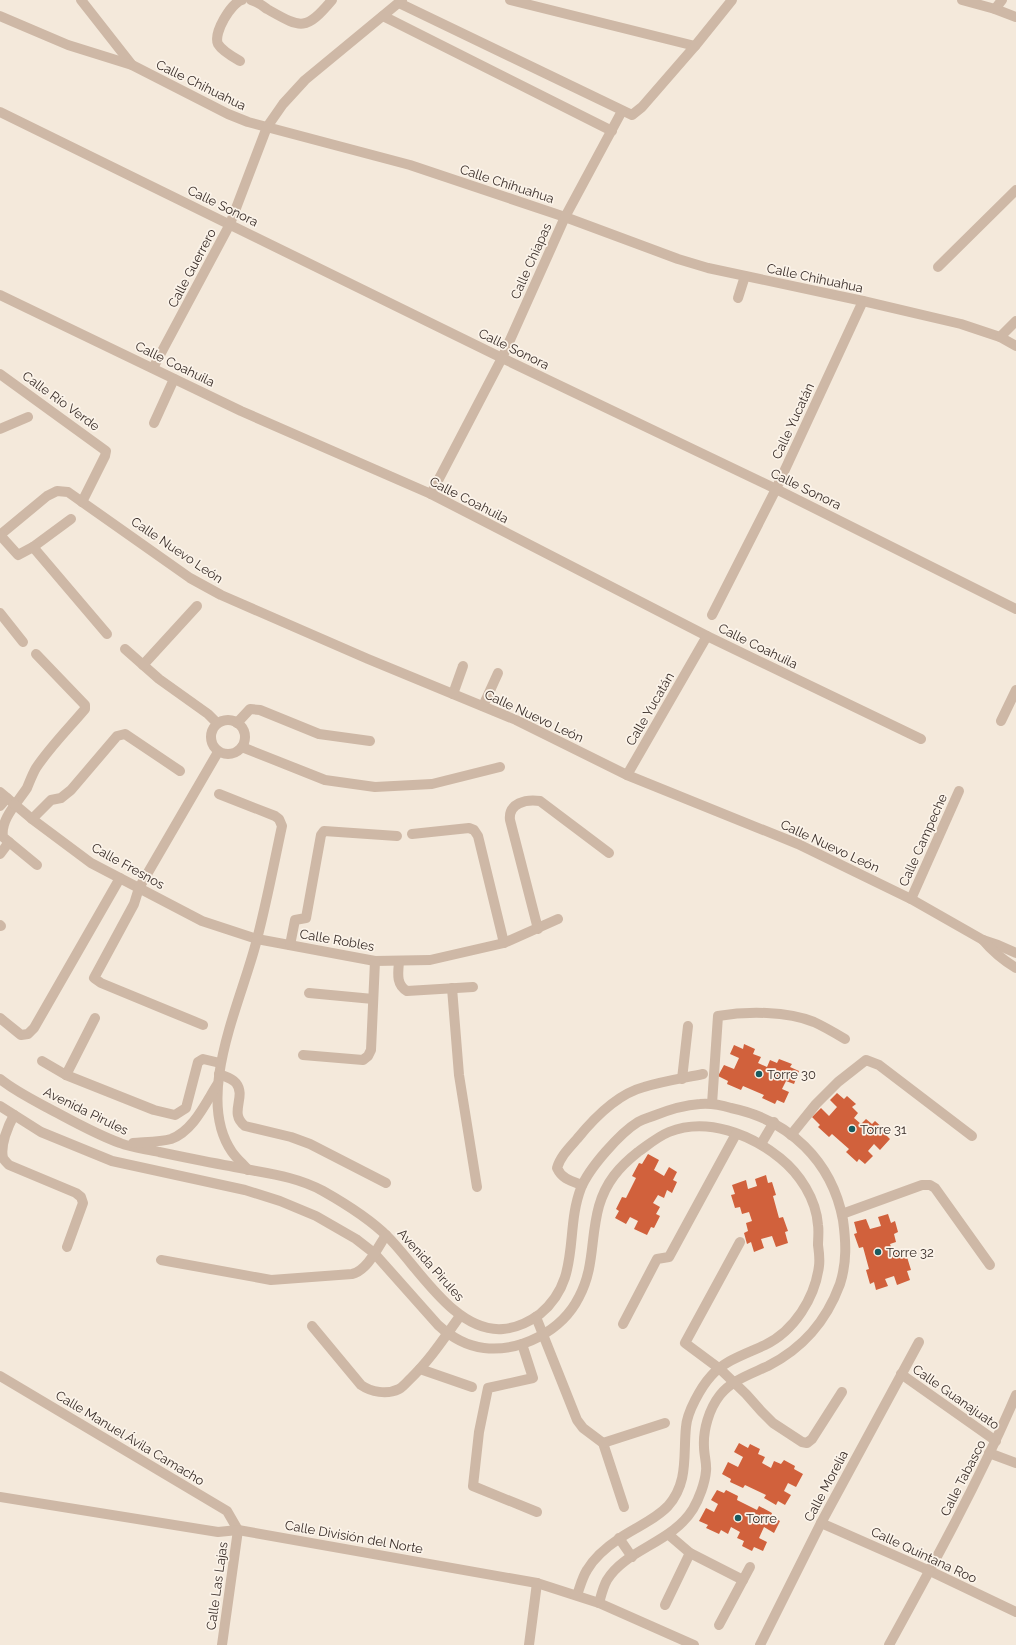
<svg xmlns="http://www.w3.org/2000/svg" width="1016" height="1645" font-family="Raleway,sans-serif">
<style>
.building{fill:#d1613c}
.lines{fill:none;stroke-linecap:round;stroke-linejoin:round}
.minor{stroke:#ceb8a6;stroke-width:10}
.poi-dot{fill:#195b5f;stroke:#fbf3e9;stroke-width:1.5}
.labels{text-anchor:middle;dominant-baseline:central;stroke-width:3.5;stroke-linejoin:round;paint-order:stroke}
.street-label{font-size:13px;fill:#392d28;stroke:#fbf3e9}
.poi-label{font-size:13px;fill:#392d28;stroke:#fbf3e9;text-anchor:start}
</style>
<rect width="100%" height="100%" fill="#f4e9db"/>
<!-- building -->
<g class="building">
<path d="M744,1044L755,1049L753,1054L761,1057L758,1063L767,1067L770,1060L777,1063L779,1059L792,1064L790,1067L799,1071L794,1084L786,1081L782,1089L789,1092L784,1103L777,1100L775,1104L762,1098L764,1095L743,1086L741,1090L727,1084L728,1081L718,1076L724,1065L734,1069L739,1058L730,1054L734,1045L743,1049Z"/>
<path d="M837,1093L844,1099L847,1096L856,1104L852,1107L858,1113L854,1118L861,1124L866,1119L872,1124L875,1121L885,1130L883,1132L890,1139L880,1150L874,1144L868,1151L873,1156L865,1164L859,1159L857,1162L846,1152L849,1149L832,1134L829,1137L818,1127L820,1125L812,1117L821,1108L829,1116L837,1107L830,1100Z"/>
<path d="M648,1154L659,1160L654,1170L664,1176L669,1167L677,1172L673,1180L677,1182L672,1193L667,1190L664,1198L658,1195L653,1203L660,1207L656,1214L660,1216L654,1228L651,1227L647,1235L634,1229L638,1221L630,1217L626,1224L615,1218L619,1211L616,1209L622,1197L626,1198L636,1178L632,1176L639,1163L642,1164Z"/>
<path d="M766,1175L768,1183L772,1182L776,1195L773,1196L779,1218L783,1217L788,1231L785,1232L788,1243L776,1247L772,1236L761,1239L764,1248L754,1252L751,1242L747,1244L744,1233L748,1231L746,1223L752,1221L749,1212L742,1214L740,1207L735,1208L731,1195L735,1194L732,1185L746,1180L748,1189L757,1186L755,1179Z"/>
<path d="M888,1214L891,1223L895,1221L898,1232L894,1234L896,1242L890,1244L893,1253L900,1251L902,1258L907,1257L911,1270L907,1271L910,1280L897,1285L894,1276L885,1279L888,1286L876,1290L874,1282L870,1284L866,1270L869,1269L863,1247L859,1248L854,1234L857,1233L854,1222L866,1219L870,1229L881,1226L878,1217Z"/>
<path d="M739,1443L748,1448L750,1444L760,1449L758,1454L765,1457L762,1463L771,1468L774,1461L781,1464L784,1460L795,1466L794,1469L803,1474L796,1487L788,1483L784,1491L791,1495L785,1505L778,1501L776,1505L764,1498L766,1495L745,1485L743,1488L730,1482L731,1479L722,1474L728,1462L738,1467L743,1457L734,1452Z"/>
<path d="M717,1490L724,1493L726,1490L738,1496L737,1500L757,1510L759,1506L772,1513L771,1516L780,1521L774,1533L764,1527L759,1538L767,1542L763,1551L754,1547L752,1551L742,1546L744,1541L737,1538L740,1532L731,1527L728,1534L721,1530L719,1534L706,1528L708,1525L699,1521L706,1508L714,1512L718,1504L711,1500Z"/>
</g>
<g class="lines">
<!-- minor -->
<g class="minor">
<path d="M81,0L132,65"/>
<path d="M251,0C257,2 262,5 267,9C301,28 305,32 332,0"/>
<path d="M510,0L695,46"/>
<path d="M962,0L995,9L1016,17"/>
<path d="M399,3L632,115L642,107L695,46L732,0"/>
<path d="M995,9L1002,0"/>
<path d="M0,16L68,45L132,65L228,114L248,122L410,165L565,217L678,259L708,268L863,301L961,324L1000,337L1016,346"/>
<path d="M383,16L612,131"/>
<path d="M240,61C233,57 222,51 218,44C213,33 231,3 242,0"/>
<path d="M0,112L502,358L776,489L1016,609"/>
<path d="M938,267L1016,190"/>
<path d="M0,295L241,411L431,494L707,636L921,739"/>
<path d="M738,298L745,276"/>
<path d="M1000,337L1016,321"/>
<path d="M153,368L230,224L267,127L283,104L305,80L402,0"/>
<path d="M0,374L106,451L105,456L82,502"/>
<path d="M154,423L174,379"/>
<path d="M0,429L28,417"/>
<path d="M431,494L502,358L565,217L622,111"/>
<path d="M0,535L47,496L57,491L68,492L190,578L221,595L368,659L516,720L627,775L798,844L911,899L983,940L998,945L1016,953"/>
<path d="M0,535L18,555L33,547L71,519"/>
<path d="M33,547L107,634"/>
<path d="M0,613L23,642"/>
<path d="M712,615L776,489L863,301"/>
<path d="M125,649L159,679L208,714L217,723"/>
<path d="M36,654L85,705V709C69,728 50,747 36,768C32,775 30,781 27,788C18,802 0,819 3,837L37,865"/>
<path d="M143,665L197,606"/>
<path d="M453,694L463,666"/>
<path d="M483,706L498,673"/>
<circle cx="228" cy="737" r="17"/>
<path d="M1001,721L1016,690"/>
<path d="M237,723L250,709L260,710L319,734L370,741"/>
<path d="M242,747L325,780L375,787L432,784L500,767"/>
<path d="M627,775L707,636"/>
<path d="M0,792L32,819L91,863L202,921L257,939L375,961L430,960L504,943L558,919"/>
<path d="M219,794L275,816L279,819L282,826C274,863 267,901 257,939C243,998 193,1096 232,1152C237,1159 243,1164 248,1170"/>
<path d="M0,806L7,798"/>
<path d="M32,819L51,800L61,798L71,790L117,736L125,734L180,771"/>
<path d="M412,834L469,828L474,830L478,836L504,943"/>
<path d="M0,854L9,842"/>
<path d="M911,899L959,791"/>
<path d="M0,925L1,926"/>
<path d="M538,929L510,820C508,803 526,799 540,801L609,853"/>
<path d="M983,940C993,952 1003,960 1016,968"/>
<path d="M290,945L295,920L306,918L321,835L324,831L397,836"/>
<path d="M399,962C398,973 396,985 407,991L473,987"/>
<path d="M452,988L459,1075L477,1187"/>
<path d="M309,993L373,999"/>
<path d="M0,1018L21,1035L28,1034L34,1028L120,878"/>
<path d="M203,1025L101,983L94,978L134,904L139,888L218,752"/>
<path d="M303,1055L363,1060L368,1056L371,1050L375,961"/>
<path d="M42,1061L66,1075L154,1110L175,1115L186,1108L198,1062L203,1059L220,1063"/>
<path d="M219,1074C224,1076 232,1078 236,1083C247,1097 228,1113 245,1126L291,1137L310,1144L386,1183"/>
<path d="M66,1075L95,1018"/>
<path d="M0,1079C15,1091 31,1099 48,1108C71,1120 95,1134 120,1143C132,1148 147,1149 159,1152C183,1157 207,1162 230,1166C262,1173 294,1175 323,1191C346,1204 369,1218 388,1237C418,1267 455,1333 503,1329C516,1328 529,1322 540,1314C582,1279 564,1232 581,1188C589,1168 620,1133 638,1122C643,1119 648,1118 653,1116C668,1110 684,1105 700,1104C711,1103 721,1105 731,1108C789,1120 832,1161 843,1220C846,1242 847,1262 840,1284C826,1322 803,1348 768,1366C751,1374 732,1380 720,1395C709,1409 703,1430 704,1447C704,1455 707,1464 706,1471C705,1483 699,1499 693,1509C672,1543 626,1549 607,1580C603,1587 601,1596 599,1603"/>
<path d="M682,1079L688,1026"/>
<path d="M712,1104L718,1016C747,1011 787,1011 814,1022C825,1027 835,1033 845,1039"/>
<path d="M0,1106L41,1132L112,1161L245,1190L280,1201L316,1216L356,1239L374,1253L438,1325C450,1336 467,1346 484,1348C521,1352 562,1331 579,1297C595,1267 590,1238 599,1206C606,1182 619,1167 638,1152C648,1145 657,1137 669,1132C707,1117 750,1134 780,1158C800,1174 816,1199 818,1225C819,1231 818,1239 818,1245C819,1252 820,1259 819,1266C815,1298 794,1331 765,1345C746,1354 725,1360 711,1376C701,1387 687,1412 686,1427C683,1455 689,1482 668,1506C655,1520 636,1527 620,1538C608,1546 594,1558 587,1570C582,1578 580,1587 577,1595"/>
<path d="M14,1115C8,1126 0,1145 3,1158C4,1160 7,1163 9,1165L76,1193L81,1197L83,1203L67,1247"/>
<path d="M791,1135L816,1104L838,1082L866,1060L879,1065L972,1136"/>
<path d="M133,1143C144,1142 161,1142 171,1139C193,1131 205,1104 217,1085"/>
<path d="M761,1144L774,1122"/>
<path d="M582,1185C571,1181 562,1179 557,1168C560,1157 569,1148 577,1139C594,1118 617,1094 644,1087C663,1081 684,1078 703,1074"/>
<path d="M842,1214L922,1185H930L935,1188L990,1265"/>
<path d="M740,1242L685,1343L720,1369L746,1394L761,1411L773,1423L802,1442L807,1443L812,1439L842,1392"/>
<path d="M161,1260L271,1280L352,1274C367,1271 378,1247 386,1235"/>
<path d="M536,1317L577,1420L583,1428L603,1443L624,1507"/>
<path d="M623,1324L657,1259L669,1257L736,1134"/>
<path d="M312,1326L361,1385C371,1392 387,1395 399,1389C403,1387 407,1382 410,1379C430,1360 444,1338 460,1316"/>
<path d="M522,1344L533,1378L488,1388L479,1432L473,1486L537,1512"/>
<path d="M420,1369L472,1387"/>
<path d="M901,1374L996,1441"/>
<path d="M0,1376L227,1511L238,1530L222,1645"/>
<path d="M603,1443L665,1423"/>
<path d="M989,1453L1016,1463"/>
<path d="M0,1497L218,1532L238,1530L537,1583L599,1603L694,1645"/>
<path d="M821,1523L930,1571L1016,1612"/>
<path d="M669,1535L690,1553L743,1580"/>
<path d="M619,1538L632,1557"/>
<path d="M665,1605L690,1553"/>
<path d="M719,1625L750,1567"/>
<path d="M529,1645L537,1583"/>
<path d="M760,1645L821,1523L919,1342"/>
<path d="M889,1645C934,1563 979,1481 1016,1395"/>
</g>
</g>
<!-- markers -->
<g class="poi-dot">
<circle cx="759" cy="1074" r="4"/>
<circle cx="852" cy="1129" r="4"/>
<circle cx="878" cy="1252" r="4"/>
<circle cx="738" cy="1518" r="4"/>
</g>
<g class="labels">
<!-- street labels -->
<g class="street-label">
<text transform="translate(201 85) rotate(26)">Calle Chihuahua</text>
<text transform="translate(507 184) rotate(18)">Calle Chihuahua</text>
<text transform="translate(223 206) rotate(26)">Calle Sonora</text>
<text transform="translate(531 261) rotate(-66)">Calle Chiapas</text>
<text transform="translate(192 268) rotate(-62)">Calle Guerrero</text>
<text transform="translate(815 278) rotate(12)">Calle Chihuahua</text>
<text transform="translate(514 349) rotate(26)">Calle Sonora</text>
<text transform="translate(175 364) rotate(26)">Calle Coahuila</text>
<text transform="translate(61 401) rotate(36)">Calle Río Verde</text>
<text transform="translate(793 421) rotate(-65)">Calle Yucatán</text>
<text transform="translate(806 489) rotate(26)">Calle Sonora</text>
<text transform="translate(469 500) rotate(27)">Calle Coahuila</text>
<text transform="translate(177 550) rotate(34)">Calle Nuevo León</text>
<text transform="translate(758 646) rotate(26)">Calle Coahuila</text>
<text transform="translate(650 709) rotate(-60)">Calle Yucatán</text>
<text transform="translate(534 716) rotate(25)">Calle Nuevo León</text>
<text transform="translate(923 840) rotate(-66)">Calle Campeche</text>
<text transform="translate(830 846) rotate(25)">Calle Nuevo León</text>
<text transform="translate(128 866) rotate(29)">Calle Fresnos</text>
<text transform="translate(337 940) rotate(10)">Calle Robles</text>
<text transform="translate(86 1111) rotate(26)">Avenida Pirules</text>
<text transform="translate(431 1265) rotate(48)">Avenida Pirules</text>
<text transform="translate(956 1397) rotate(35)">Calle Guanajuato</text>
<text transform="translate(130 1438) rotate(31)">Calle Manuel Ávila Camacho</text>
<text transform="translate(963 1478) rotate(-63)">Calle Tabasco</text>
<text transform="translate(826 1486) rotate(-62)">Calle Morelia</text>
<text transform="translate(354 1537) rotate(10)">Calle División del Norte</text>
<text transform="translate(924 1555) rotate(25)">Calle Quintana Roo</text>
<text transform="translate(217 1586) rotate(-82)">Calle Las Lajas</text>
</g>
<!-- poi labels -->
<g class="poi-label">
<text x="767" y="1074">Torre 30</text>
<text x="860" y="1129">Torre 31</text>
<text x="886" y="1252">Torre 32</text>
<text x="746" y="1518">Torre</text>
</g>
</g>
</svg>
